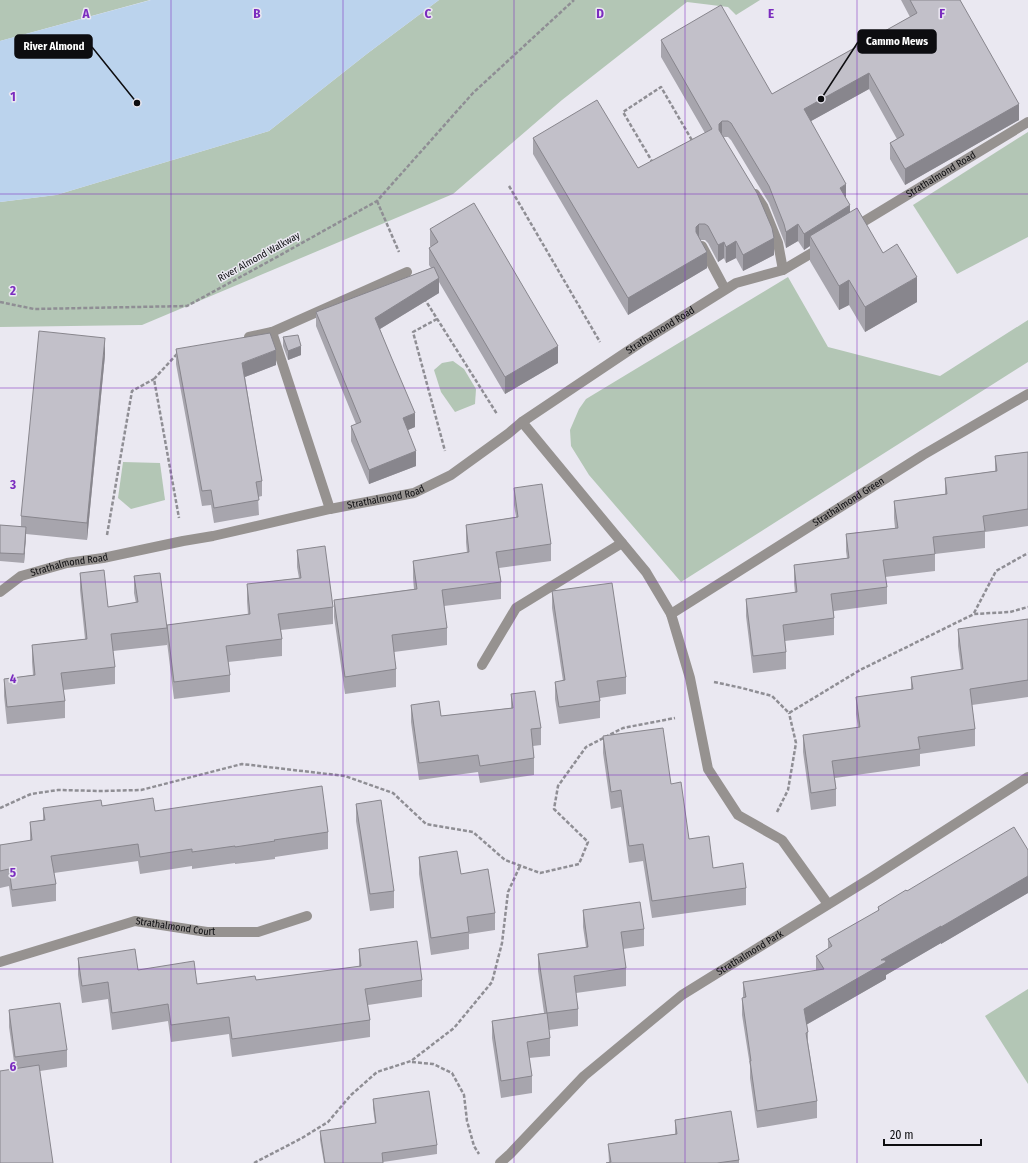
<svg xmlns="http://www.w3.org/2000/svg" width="1028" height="1163" font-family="'Fira Sans Condensed',sans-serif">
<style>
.green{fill:#b3c6b5}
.water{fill:#bbd3ed}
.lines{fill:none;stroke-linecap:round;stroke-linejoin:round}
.path{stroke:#8f8e94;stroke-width:2.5;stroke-dasharray:4 2;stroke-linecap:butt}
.minor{stroke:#969290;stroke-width:10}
.wall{fill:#a7a5ad}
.shaded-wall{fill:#88868d}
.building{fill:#c2c0c9;stroke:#88868d}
.grid{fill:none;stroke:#7b2cbf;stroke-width:1;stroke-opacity:0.55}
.labels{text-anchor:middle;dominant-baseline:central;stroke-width:3;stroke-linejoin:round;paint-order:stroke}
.street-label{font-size:10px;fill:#0d0d10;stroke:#eae8f1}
.grid-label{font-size:13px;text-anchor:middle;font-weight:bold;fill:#7b2cbf;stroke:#eae8f1;stroke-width:3;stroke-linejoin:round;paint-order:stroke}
.leader{fill:none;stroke:#0d0d10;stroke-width:1.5}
.callout-dot{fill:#0d0d10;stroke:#eae8f1;stroke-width:1.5}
.callout{fill:#0d0d10;stroke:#0d0d10;stroke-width:1.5}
.callout-label{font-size:11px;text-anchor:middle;font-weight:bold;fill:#fff}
</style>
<rect width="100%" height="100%" fill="#eae8f1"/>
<!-- green -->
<g class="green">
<path d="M0,0H150L0,41Z"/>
<path d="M439,0H760L736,15L728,7L687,2L562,100L453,194L142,325L0,327V202L56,195L269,131L368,53Z"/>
<path d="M1028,132V237L957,274L913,205Z"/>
<path d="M788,277L828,347L940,376L1028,320V362L681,582L589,475L571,446L570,430L579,409L586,399Z"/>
<path d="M453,361L464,369L476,389L475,404L455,412L441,392L434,370L442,363Z"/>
<path d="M123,462L160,463L165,500L131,509L118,498Z"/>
<path d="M1028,989V1084L985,1016Z"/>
</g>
<!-- water -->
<path class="water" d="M151,0H439L368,53L269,131L56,195L0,202V41Z"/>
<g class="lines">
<!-- path -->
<g class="path">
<path d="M653,163L623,112L661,87L693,142"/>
<path d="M509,186L600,342"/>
<path d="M377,201L399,252"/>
<path d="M424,298L497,414"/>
<path d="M0,302L34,309L187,306L275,258L377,201L473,93L574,0"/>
<path d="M437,319L413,332L445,451"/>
<path d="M177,354L154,379L179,518"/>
<path d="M107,535L132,391L154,379"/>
<path d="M974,613L996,571L1028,553"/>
<path d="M714,682L742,688L772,696L789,713L860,670L974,614L1010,612L1028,607"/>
<path d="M0,808L31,794L58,790L101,791L141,790L242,764L345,776L393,793L426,824L473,832L505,860L540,873L579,864L588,842L554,809L558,786L586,747L623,728L675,718"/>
<path d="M777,812L788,790L796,743L789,713"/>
<path d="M412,1062L433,1064L452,1073L464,1095L467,1121L474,1146L479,1154"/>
<path d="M254,1163L302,1138L328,1122L351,1095L377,1072L411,1061L454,1028L492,982L502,943L508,892L520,866"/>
</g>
<!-- minor -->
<g class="minor">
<path d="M755,194L763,206L778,243L783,270"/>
<path id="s1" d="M853,228L1028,122"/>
<path d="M702,246L725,289"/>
<path d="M272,332L330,509"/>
<path d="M249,337L272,332L407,272"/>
<path d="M522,422L646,572L671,614L690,678L708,769L738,815L782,840L828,904"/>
<path id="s2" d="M0,592L21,576L67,563L103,558L183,541L213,536L330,509L414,493L451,475L509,433L522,422L640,343L736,283L783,270L822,247"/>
<path id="s3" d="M671,614L923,455L1028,394"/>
<path d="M482,665L516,608L622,543"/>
<path id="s4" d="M0,962L135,921L207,932H258L307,916"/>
<path id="s5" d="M500,1163L510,1154L584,1076L682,995L871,878L1028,777"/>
</g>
</g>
<!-- wall -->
<g class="wall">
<path d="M901,0H960L1019,120L905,185L890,159V143L897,139L869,89L811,121L846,198L850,212L883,253L917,302L865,332L849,305L839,310L810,261V246L804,250L798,241L786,248L784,241L769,203L731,140L728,137H724L774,255L743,271L736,258L726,263L724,258L718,262L708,243L705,240H700L707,268L628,315L533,154V138L638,168L705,133L661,57V40L772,94L910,17Z"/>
<path d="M430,229L558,363L505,394L439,282V293L380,329L415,427L408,430L416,466L369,484L351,441V426L356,424L316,326V312L431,268L429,265V248L431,247L430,246Z"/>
<path d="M283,337L301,355L288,360L283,346Z"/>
<path d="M176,349L276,365L245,377L262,481V496L258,497L259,515L214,523L211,505L202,506L176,364Z"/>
<path d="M105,355L87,540L26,534L24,563L0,561V525L21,527V516Z"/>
<path d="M1028,452V526L985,532V548L935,554V571L885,577L887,587V604L834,611V635L785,641L786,652V669L753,673L746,616V599L795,593L794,582V565L847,558L846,551V534L895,528L894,518V501L945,494V478L995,471V456Z"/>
<path d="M514,488L551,544V561L499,568L501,582V599L444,606L447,628V645L394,652L396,669V687L345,694L334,617V600L414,589L413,578V561L467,553L466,542V525L516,517L514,505Z"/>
<path d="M297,550L333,607V624L281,630L282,639V656L228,662L230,675V692L174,699L167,642V625L248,615L247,601V584L299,578L297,567Z"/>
<path d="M80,573L108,607L136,603L134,593V576L167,628V645L113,651L115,667V684L63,690L65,701V718L7,724L4,696V679L33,675L32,662V645L85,639L80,590Z"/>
<path d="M552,591L626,677V694L600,698V718L559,724L555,699V682L563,681L552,608Z"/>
<path d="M1028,619V697L972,705L975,729V746L920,754V766L835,778L836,789V806L811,810L803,752V735L858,728L856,714V697L911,690V677L961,670L958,646V629Z"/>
<path d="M511,694L541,728V745L533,746L534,758V775L480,783L478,772L419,780L411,722V705L441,716L511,708Z"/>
<path d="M603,736L671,784L689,839L713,868L746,888V905L652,918L643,861L629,863L621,807L611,809L603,753Z"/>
<path d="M356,804L394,891V908L370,911L356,821Z"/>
<path d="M102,806L155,811L328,832V849L275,857V859L235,864V863L192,869V866L140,874L138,861L54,873L56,884V901L12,907L9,886L0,888V845L30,841V822L43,820V808Z"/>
<path d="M1028,850V893L941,944V943L886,975V979L806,1025L808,1032V1042L817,1101V1118L757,1128L750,1078V1066L742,1015V998H743V982L816,971V956L828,949V939L878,911V907L907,891Z"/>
<path d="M419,857L461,874L495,913V930L469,934V949L431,955L419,874Z"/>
<path d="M583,910L644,929V946L623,949L626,968V986L576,993L578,1009V1026L549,1030L550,1038V1056L529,1058L532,1076V1093L501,1098L492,1038V1021L544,1013L538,971V954L586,947L583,927Z"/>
<path d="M359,949L422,980V997L368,1005L370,1020V1037L232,1057L229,1034L171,1042L168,1021L112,1030L108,999L82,1003L78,975V958L138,970L197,984L256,980L359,967Z"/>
<path d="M9,1010L67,1050V1067L40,1071L15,1069L9,1027Z"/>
<path d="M373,1099L437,1145V1154L383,1162V1163H324L320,1140V1131L375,1123L373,1108Z"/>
<path d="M675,1120L739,1160V1163H606H609L608,1144L675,1134Z"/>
</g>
<!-- shaded-wall -->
<g class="shaded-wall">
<path d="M869,73V89L804,125V109Z"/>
<path d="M1019,104V120L905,185V169Z"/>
<path d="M722,121V137L719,140V124Z"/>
<path d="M846,184V200L840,188Z"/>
<path d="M850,205V222L810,236V246L804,250V234Z"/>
<path d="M699,224V240L696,243V227Z"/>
<path d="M798,224V241L786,248V232Z"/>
<path d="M774,238V255L743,271V255Z"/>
<path d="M736,241V258L726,263V247Z"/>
<path d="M724,242V258L718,262V245Z"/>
<path d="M707,252V268L628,315V298Z"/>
<path d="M917,277V302L865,332V307Z"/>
<path d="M439,278V293L375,332V318Z"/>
<path d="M849,280V305L839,310V286Z"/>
<path d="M105,338V355L87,540V523Z"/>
<path d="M301,346V355L288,360V351Z"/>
<path d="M558,346V363L505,394V377Z"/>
<path d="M276,350V365L242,378V363Z"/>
<path d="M415,413V427L403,432V418Z"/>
<path d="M416,451V466L369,484V470Z"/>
<path d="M26,527V536L24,563V554Z"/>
<path d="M1028,876V893L941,944V927Z"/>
<path d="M941,926V943L886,975V979L804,1026V1009L881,960Z"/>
</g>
<!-- building -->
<g class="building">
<path d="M910,0H960L1019,104L905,169L890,143L904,135L869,73L804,109L846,184L840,188L850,205L804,234L798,224L786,232L784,224L769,186L731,123L728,121H722L719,124V130L757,193L772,228L774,238L743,255L736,241L726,247L724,242L718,245L708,226L705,224H699L696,227V232L707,252L628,298L533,138L597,100L638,168L712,129L661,40L721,5L772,94L917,13Z"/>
<path d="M474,203L558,346L505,377L429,248L438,242L430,229Z"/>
<path d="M857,208L883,253L897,244L917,277L865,307L849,280L839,286L810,236Z"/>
<path d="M434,267L439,278L375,318L392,359L415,413L403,418L416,451L369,470L351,426L361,422L316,312Z"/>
<path d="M39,331L105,338L87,523L21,516Z"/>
<path d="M270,333L276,350L242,363L262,481L256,482L259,500L214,508L211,490L202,491L176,349Z"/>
<path d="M298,335L301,346L288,351L283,337Z"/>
<path d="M1028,452V509L983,516L985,531L933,537L935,554L883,560L887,587L831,594L834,618L783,625L786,652L753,656L746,599L797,592L794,565L849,558L846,534L898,528L894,501L947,494L945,478L997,471L995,456Z"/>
<path d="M542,484L551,544L496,552L501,582L442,590L447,628L392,635L396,669L345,677L334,600L417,589L413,561L469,552L466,525L518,517L514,488Z"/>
<path d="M0,525L26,527L24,554L0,553Z"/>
<path d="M325,546L333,607L278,614L282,639L226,646L230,675L174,682L167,625L250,614L247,584L301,578L297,550Z"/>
<path d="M104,570L108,607L138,602L134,576L160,573L167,628L111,634L115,667L61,673L65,701L7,707L4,679L35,675L32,645L87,639L80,573Z"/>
<path d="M612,583L626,677L597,681L600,701L559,707L555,682L565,680L552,591Z"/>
<path d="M1028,619V680L970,689L975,729L918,737L920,749L832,761L836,789L811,793L803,735L860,727L856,697L913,689L911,677L963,669L958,629Z"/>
<path d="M535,691L541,728L531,729L534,758L480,766L478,755L419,763L411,705L439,701L441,716L513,708L511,694Z"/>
<path d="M663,728L671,784L681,782L689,839L709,836L713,868L743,863L746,888L652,901L643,844L629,846L621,790L611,792L603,736Z"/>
<path d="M322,786L328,832L274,840L275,841L235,847V846L192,852V849L140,857L138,844L51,856L56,884L12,890L9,869L0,871V845L32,840L30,822L45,820L43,808L101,800L102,806L153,798L155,811Z"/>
<path d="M381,800L394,891L370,894L356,804Z"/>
<path d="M1014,827L1028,850V876L941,927V926L881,960H885L886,962L804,1009L808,1032L806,1033L817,1101L757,1111L750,1061H751L742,998L746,997L743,982L824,969L816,956L832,946L828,939L879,910L878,907L906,890L907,891Z"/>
<path d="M457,851L461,874L488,869L495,913L467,917L469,932L431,938L419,857Z"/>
<path d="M640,902L644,929L621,932L626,968L574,976L578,1009L547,1013L538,954L588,947L583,910Z"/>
<path d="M417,941L422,980L365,989L370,1020L232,1039L229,1017L171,1025L168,1004L112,1013L108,982L82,986L78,958L135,949L138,970L194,961L197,984L255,976L256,980L361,966L359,949Z"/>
<path d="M60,1003L67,1050L15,1057L9,1010Z"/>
<path d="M547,1013L550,1038L527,1042L532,1076L501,1081L492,1021Z"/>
<path d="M39,1065L53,1163H0V1071Z"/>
<path d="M429,1091L437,1145L382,1153L383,1163H325L320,1131L376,1123L373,1099Z"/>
<path d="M731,1111L739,1160L717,1163H606L611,1162L608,1144L677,1134L675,1120Z"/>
</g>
<!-- grid -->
<path class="grid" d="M171,0V1163M343,0V1163M514,0V1163M685,0V1163M857,0V1163M0,194H1028M0,388H1028M0,582H1028M0,775H1028M0,969H1028"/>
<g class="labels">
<!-- street labels -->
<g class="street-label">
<text stroke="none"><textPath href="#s1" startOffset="103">Strathalmond Road</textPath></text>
<text transform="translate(259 257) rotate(-29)">River Almond Walkway</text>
<text stroke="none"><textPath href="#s2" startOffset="724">Strathalmond Road</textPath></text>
<text stroke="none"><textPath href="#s2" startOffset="400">Strathalmond Road</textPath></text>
<text stroke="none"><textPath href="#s3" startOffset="210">Strathalmond Green</textPath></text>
<text stroke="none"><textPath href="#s2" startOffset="76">Strathalmond Road</textPath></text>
<text stroke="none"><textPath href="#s4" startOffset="182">Strathalmond Court</textPath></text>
<text stroke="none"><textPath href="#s5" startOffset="328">Strathalmond Park</textPath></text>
</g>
</g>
<g class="grid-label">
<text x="86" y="18">A</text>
<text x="257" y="18">B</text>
<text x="428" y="18">C</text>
<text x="600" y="18">D</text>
<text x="771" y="18">E</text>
<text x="942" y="18">F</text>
<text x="13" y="101">1</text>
<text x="13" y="295">2</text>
<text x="13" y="489">3</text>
<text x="13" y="683">4</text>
<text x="13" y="877">5</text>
<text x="13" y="1071">6</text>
</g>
<!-- callouts -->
<path class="leader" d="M821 99L858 42M137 103L92 47"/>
<g class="callout-dot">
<circle cx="821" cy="99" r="4"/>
<circle cx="137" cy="103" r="4"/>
</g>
<g class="callout">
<rect x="858" y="30" width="78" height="23" rx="4"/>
<rect x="15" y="35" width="77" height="23" rx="4"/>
</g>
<g class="callout-label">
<text x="897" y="45">Cammo Mews</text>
<text x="54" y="50">River Almond</text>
</g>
<!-- scale -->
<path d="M884 1139v6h97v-6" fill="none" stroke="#0d0d10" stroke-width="2"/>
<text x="890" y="1139" font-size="12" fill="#0d0d10" stroke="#eae8f1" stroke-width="3" paint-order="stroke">20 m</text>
</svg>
